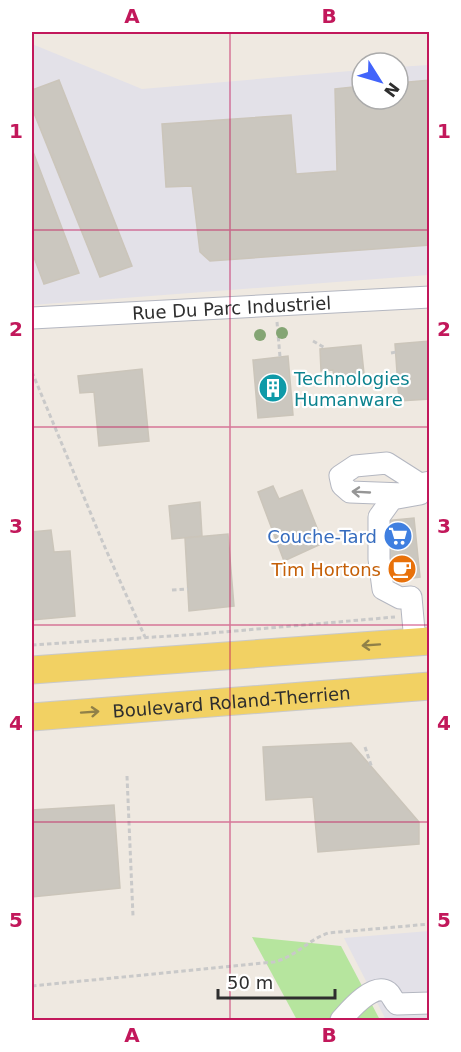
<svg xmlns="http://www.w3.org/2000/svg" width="461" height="1052" font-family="'DejaVu Sans',sans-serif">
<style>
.industrial{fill:#e3e1e8}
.green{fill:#b6e59e}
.building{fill:#cbc7bf;stroke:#cbc5ba;stroke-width:1.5}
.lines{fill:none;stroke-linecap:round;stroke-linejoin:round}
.minor-casing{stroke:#b4b7c1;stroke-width:23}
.major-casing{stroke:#c9c9c9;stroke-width:29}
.path{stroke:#c9c9c9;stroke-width:3;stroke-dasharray:4.5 3;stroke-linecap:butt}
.minor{stroke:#fff;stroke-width:21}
.major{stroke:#f2d163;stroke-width:27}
.tree{fill:#84a574}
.oneway{stroke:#969696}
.oneway2{stroke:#908048}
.grid{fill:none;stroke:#c2185b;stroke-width:1.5;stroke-opacity:0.55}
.labels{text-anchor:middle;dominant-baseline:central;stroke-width:4.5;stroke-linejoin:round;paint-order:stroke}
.street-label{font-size:18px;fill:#2e2e2e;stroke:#fff}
.culture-label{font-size:18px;fill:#0d838f;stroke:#fff;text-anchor:start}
.shop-label{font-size:18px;fill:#366cbe;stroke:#fff;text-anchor:end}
.food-label{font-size:18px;fill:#c56008;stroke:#fff;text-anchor:end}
.neatline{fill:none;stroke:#c2185b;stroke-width:2}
.grid-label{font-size:20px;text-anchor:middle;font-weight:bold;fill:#c2185b}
</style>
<rect width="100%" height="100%" fill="#efe9e1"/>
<!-- industrial -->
<g class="industrial">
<path d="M32,44L142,89L362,70V99H398V67L429,65V275L32,305Z"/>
<path d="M429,931V1020H386L344,938Z"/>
</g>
<!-- green -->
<path class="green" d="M252,937L341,946L380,1020H297Z"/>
<!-- building -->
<g class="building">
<path d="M59,80L132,266L100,277L32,108V90Z"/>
<path d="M430,80V245L210,261L200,252L192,186L166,187L162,124L291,115L296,174L337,171L335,89L362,86V99H398V83Z"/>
<path d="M32,149L79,273L44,284L32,252Z"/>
<path d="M430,341V399L399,401L395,344Z"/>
<path d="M361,345L365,383L335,386L333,370L321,371L320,349Z"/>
<path d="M288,356L293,415L258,418L253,360Z"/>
<path d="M142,369L149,441L99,446L94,392L80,393L78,376Z"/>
<path d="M273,486L279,499L302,490L323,543L284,561L258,492Z"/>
<path d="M200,502L202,536L172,539L169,506Z"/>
<path d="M414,518L420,577L390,581L384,521Z"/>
<path d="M51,530L54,552L70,551L75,616L32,620V532Z"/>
<path d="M228,534L234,606L189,611L185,538Z"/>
<path d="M351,743L419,822V844L318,852L313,797L266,800L263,747Z"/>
<path d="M114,805L120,888L32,897V810Z"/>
</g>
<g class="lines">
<!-- minor casing -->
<g class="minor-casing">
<g id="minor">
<path id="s1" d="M32,318L430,297"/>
<path d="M404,494L350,492L342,485L340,476L355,466L387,463L420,484L430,482"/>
<path d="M415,642L411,597L400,598L383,589L379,559V517L392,499L420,494"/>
<path d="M341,1020C349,1011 373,982 388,992C392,995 393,1001 397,1004L430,1003"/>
</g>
</g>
<!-- major casing -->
<g class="major-casing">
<g id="major">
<path d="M32,670L430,641"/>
<path id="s2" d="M32,717L430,686"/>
</g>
</g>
<!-- path -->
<g class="path">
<path d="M277,322L280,357"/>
<path d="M313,341L325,348"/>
<path d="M391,353L396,352"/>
<path d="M32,372L103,543L145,637"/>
<path d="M172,590L188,589"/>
<path d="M32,645L200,634L395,617"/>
<path d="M365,747L372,768"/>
<path d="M127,776L133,916"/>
<path d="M32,986L274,962C295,957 308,940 328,933L430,924"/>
</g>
<!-- minor -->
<use href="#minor" class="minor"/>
<!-- major -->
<use href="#major" class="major"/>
</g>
<!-- trees -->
<g class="tree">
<circle cx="282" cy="333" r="6"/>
<circle cx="260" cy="335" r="6"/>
</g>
<!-- one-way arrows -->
<defs><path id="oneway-shaft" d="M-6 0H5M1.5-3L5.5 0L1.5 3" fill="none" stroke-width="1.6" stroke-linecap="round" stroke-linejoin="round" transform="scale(1.5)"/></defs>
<use class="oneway" href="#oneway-shaft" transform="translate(361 492) rotate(-177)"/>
<g class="oneway2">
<use href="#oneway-shaft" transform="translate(371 645) rotate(176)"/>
<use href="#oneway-shaft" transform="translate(90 712) rotate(-4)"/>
</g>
<!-- grid -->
<path class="grid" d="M230,32V1020M32,230H430M32,427H430M32,625H430M32,822H430"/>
<!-- icons -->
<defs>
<g id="building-disc" transform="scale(1.5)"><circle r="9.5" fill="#0f9aa8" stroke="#fff"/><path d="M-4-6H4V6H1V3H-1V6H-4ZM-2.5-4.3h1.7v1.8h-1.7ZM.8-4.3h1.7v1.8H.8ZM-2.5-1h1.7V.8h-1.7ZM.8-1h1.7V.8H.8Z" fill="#fff"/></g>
<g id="supermarket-disc" transform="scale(1.5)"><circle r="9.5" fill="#3f7fe0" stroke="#fff"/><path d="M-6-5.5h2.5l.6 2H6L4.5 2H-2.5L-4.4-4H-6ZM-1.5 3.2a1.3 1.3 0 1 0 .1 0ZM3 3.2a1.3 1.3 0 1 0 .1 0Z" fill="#fff"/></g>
<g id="cafe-disc" transform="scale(1.5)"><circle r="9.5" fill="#e8710a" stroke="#fff"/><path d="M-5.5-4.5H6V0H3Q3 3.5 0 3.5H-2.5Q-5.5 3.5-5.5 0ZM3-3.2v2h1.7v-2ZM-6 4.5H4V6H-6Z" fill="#fff"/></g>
</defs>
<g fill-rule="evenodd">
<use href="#building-disc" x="273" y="388"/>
<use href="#supermarket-disc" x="398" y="536"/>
<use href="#cafe-disc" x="402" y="569"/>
</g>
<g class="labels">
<!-- street labels -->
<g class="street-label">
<text stroke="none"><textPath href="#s1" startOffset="200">Rue Du Parc Industriel</textPath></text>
<text stroke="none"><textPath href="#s2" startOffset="200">Boulevard Roland-Therrien</textPath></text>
</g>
<!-- culture labels -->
<g class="culture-label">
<text x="294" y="378">Technologies<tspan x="294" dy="21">Humanware</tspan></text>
</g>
<!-- shop labels -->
<g class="shop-label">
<text x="377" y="536">Couche-Tard</text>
</g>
<!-- food labels -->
<g class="food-label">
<text x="381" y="569">Tim Hortons</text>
</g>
</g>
<!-- border -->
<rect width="461" height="1052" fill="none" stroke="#ffffff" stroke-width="66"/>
<!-- north arrow -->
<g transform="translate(380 81) rotate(127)"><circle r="28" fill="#ffffff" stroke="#ababab" stroke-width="1.5"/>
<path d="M0-4.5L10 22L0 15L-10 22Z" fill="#4264fb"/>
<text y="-9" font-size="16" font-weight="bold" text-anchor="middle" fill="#2e2e2e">N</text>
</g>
<!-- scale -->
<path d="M218 989v9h117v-9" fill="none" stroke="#2e2e2e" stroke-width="3"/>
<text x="227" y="989" font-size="18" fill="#2e2e2e" stroke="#ffffff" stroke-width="4.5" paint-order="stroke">50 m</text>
<rect x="33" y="33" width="395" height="986" class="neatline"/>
<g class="grid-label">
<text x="132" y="23">A</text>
<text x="329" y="23">B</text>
<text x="16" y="138">1</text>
<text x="444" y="138">1</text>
<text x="16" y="336">2</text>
<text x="444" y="336">2</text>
<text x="16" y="533">3</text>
<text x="444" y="533">3</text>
<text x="16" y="730">4</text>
<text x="444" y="730">4</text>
<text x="16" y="927">5</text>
<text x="444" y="927">5</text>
<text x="132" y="1042">A</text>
<text x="329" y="1042">B</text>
</g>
</svg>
